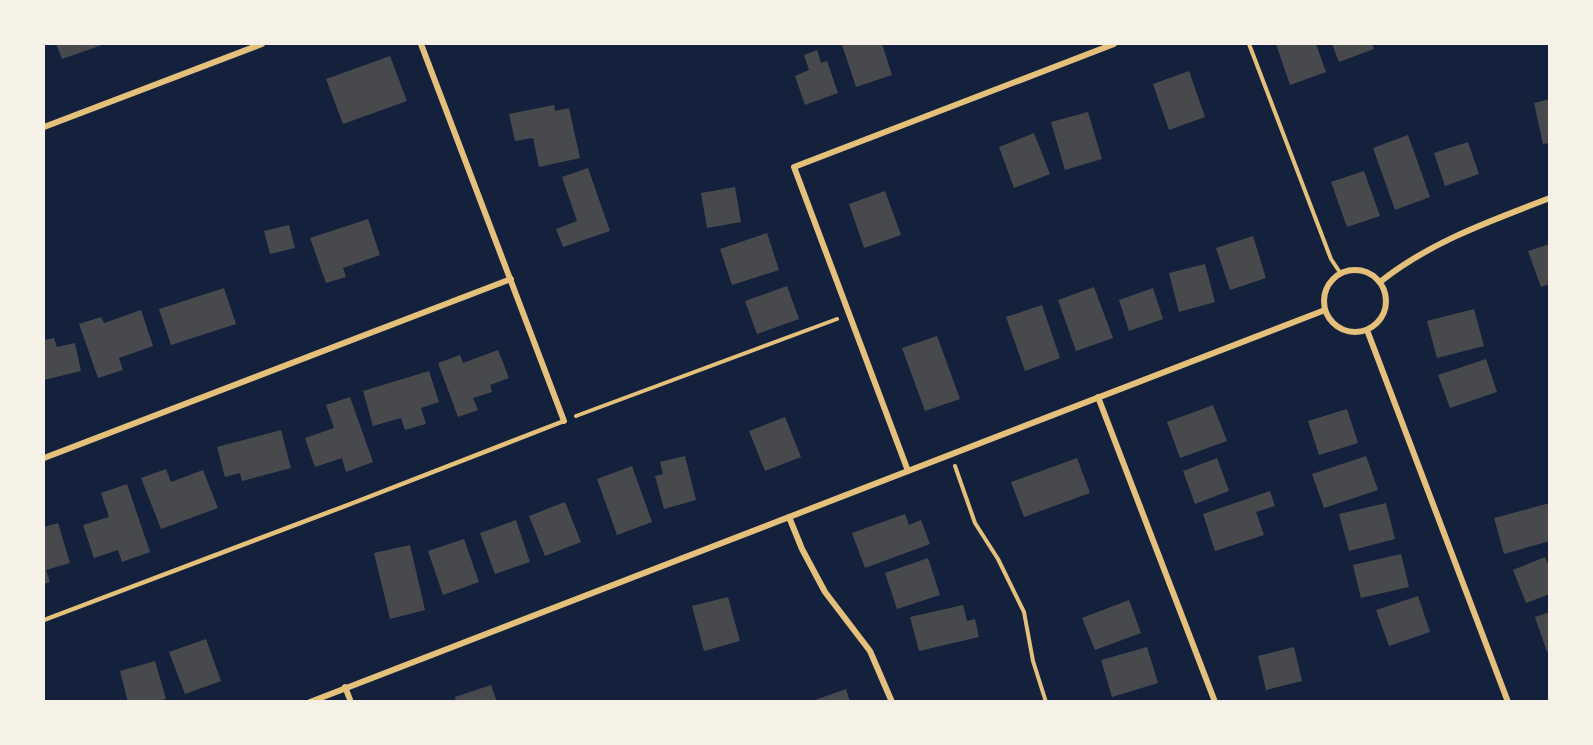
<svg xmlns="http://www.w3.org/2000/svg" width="1593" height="745" font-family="Commissioner,sans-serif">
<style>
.building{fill:#48494c}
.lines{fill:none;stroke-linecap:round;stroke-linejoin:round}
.path{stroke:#e5c07b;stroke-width:4}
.service{stroke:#e5c07b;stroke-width:4.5}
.minor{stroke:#e5c07b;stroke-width:6}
</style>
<rect width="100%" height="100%" fill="#14213d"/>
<!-- building -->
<g class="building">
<path d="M56,44H105L62,59Z"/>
<path d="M848,44H882L892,75L856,87L842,45Z"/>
<path d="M1276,44H1316L1326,72L1290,85Z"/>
<path d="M1332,44H1372L1374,49L1339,62Z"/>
<path d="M817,50L821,63L827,61L838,93L805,105L795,76L809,70L804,55Z"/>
<path d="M390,56L407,101L343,124L326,79Z"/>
<path d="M1189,71L1205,117L1169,130L1153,84Z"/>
<path d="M1550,99V143L1543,144L1534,103Z"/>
<path d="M554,105L555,111L569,108L580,158L539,167L533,138L515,141L509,114Z"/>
<path d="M1088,112L1102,159L1065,170L1051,122Z"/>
<path d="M1034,133L1050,174L1014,188L999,147Z"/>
<path d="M1408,135L1430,197L1395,210L1373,148Z"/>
<path d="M1468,142L1479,174L1445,186L1434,153Z"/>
<path d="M588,168L610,231L563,247L556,229L577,221L562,177Z"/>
<path d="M1364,171L1380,216L1347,227L1331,182Z"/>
<path d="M735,187L741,222L707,228L701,193Z"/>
<path d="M885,191L901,235L864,248L849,204Z"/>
<path d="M368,219L380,255L343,268L346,277L326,283L310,238Z"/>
<path d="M289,225L295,248L270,254L264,231Z"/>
<path d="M767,233L779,270L732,285L720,249Z"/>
<path d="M1253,236L1266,278L1230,290L1216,248Z"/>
<path d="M1550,244V284L1541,287L1528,251Z"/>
<path d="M1205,264L1215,302L1179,312L1169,273Z"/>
<path d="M787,286L799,319L757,334L745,301Z"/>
<path d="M1094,287L1113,338L1076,351L1058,300Z"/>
<path d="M224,288L236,324L171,345L159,309Z"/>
<path d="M1153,288L1163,319L1129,331L1119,300Z"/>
<path d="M1042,305L1060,358L1025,371L1006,317Z"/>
<path d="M1474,309L1484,346L1437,358L1427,321Z"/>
<path d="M141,310L153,346L119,358L123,370L98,378L79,324L101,317L104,323Z"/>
<path d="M937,336L960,399L925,411L902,348Z"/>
<path d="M54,338L57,347L75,343L81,371L44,380V340Z"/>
<path d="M498,350L509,378L490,385L492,392L473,398L478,410L458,417L438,363L460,355L463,363Z"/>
<path d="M1486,359L1497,392L1450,408L1438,375Z"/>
<path d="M429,371L439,402L421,408L426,424L405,430L401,418L373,426L363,391Z"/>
<path d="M350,397L373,462L346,472L342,458L315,467L305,438L334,428L326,405Z"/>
<path d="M1213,405L1227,441L1180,458L1167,422Z"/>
<path d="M1347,409L1358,443L1319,455L1308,421Z"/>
<path d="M785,417L801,457L765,471L749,431Z"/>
<path d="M281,430L291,468L242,481L240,473L225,477L217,447Z"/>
<path d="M685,456L696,500L664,509L655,476L663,474L660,462Z"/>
<path d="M1366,456L1378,490L1324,508L1312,474Z"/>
<path d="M1077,458L1090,493L1024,517L1011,482Z"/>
<path d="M1217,458L1229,491L1195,504L1183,471Z"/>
<path d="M632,466L652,522L617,535L597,479Z"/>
<path d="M166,469L171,482L203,470L218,508L161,529L141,478Z"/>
<path d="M127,484L150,552L122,562L118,550L94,558L83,525L109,517L101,493Z"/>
<path d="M1270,491L1275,506L1256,512L1264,535L1215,551L1203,514Z"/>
<path d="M565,502L581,542L545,556L529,516Z"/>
<path d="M1386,503L1395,539L1349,551L1339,514Z"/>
<path d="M1550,503V541L1504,554L1494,518Z"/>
<path d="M905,514L909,525L921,520L930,544L865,568L852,533Z"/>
<path d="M516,520L530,562L495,574L480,533Z"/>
<path d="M58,523L70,563L46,570L50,582L44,584V527Z"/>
<path d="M464,539L479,582L443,595L428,551Z"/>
<path d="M410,545L425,610L390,619L374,553Z"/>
<path d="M1401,554L1409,587L1361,598L1353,565Z"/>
<path d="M1545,557L1550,568V594L1526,603L1513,570Z"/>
<path d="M928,558L940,595L897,609L885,573Z"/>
<path d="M1418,596L1430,632L1389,646L1376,610Z"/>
<path d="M728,597L740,641L704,651L692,606Z"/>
<path d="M1129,600L1141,633L1095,650L1082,618Z"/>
<path d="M963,605L967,621L975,619L979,637L919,651L910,617Z"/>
<path d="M1550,612V651L1547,652L1535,617Z"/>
<path d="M206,639L221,681L185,694L169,652Z"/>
<path d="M1147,647L1158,683L1112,697L1101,660Z"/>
<path d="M1294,647L1302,681L1266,690L1258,656Z"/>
<path d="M155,661L166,699L155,702H128L120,671Z"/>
<path d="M491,685L497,702H456L455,697Z"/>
<path d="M846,689L850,702H812V701Z"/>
</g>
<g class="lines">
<!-- path -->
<g class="path">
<path d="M1249,44L1331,259L1341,274"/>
<path d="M576,416L837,319"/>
<path d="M955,466L975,523L998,559L1024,612L1033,661L1046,702"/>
</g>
<!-- service -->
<path class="service" d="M44,620L353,503L564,421"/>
<!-- minor -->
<g class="minor">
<path d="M421,44L564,421"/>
<path d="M44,127L262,44"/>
<circle cx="1355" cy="301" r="31"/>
<path d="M1380,282C1430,242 1490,221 1550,198"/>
<path d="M1367,330L1508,702"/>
<path d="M1098,397L1215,702"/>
<path d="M44,458L511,279"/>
<path d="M908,471L794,167L1114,44"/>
<path d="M789,517L802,549L825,592L870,651L892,702"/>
<path d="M345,687L351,702"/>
<path d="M310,702L1325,310"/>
</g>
</g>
<!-- border -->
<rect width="1593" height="745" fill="none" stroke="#f6f1e7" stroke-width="90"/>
</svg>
